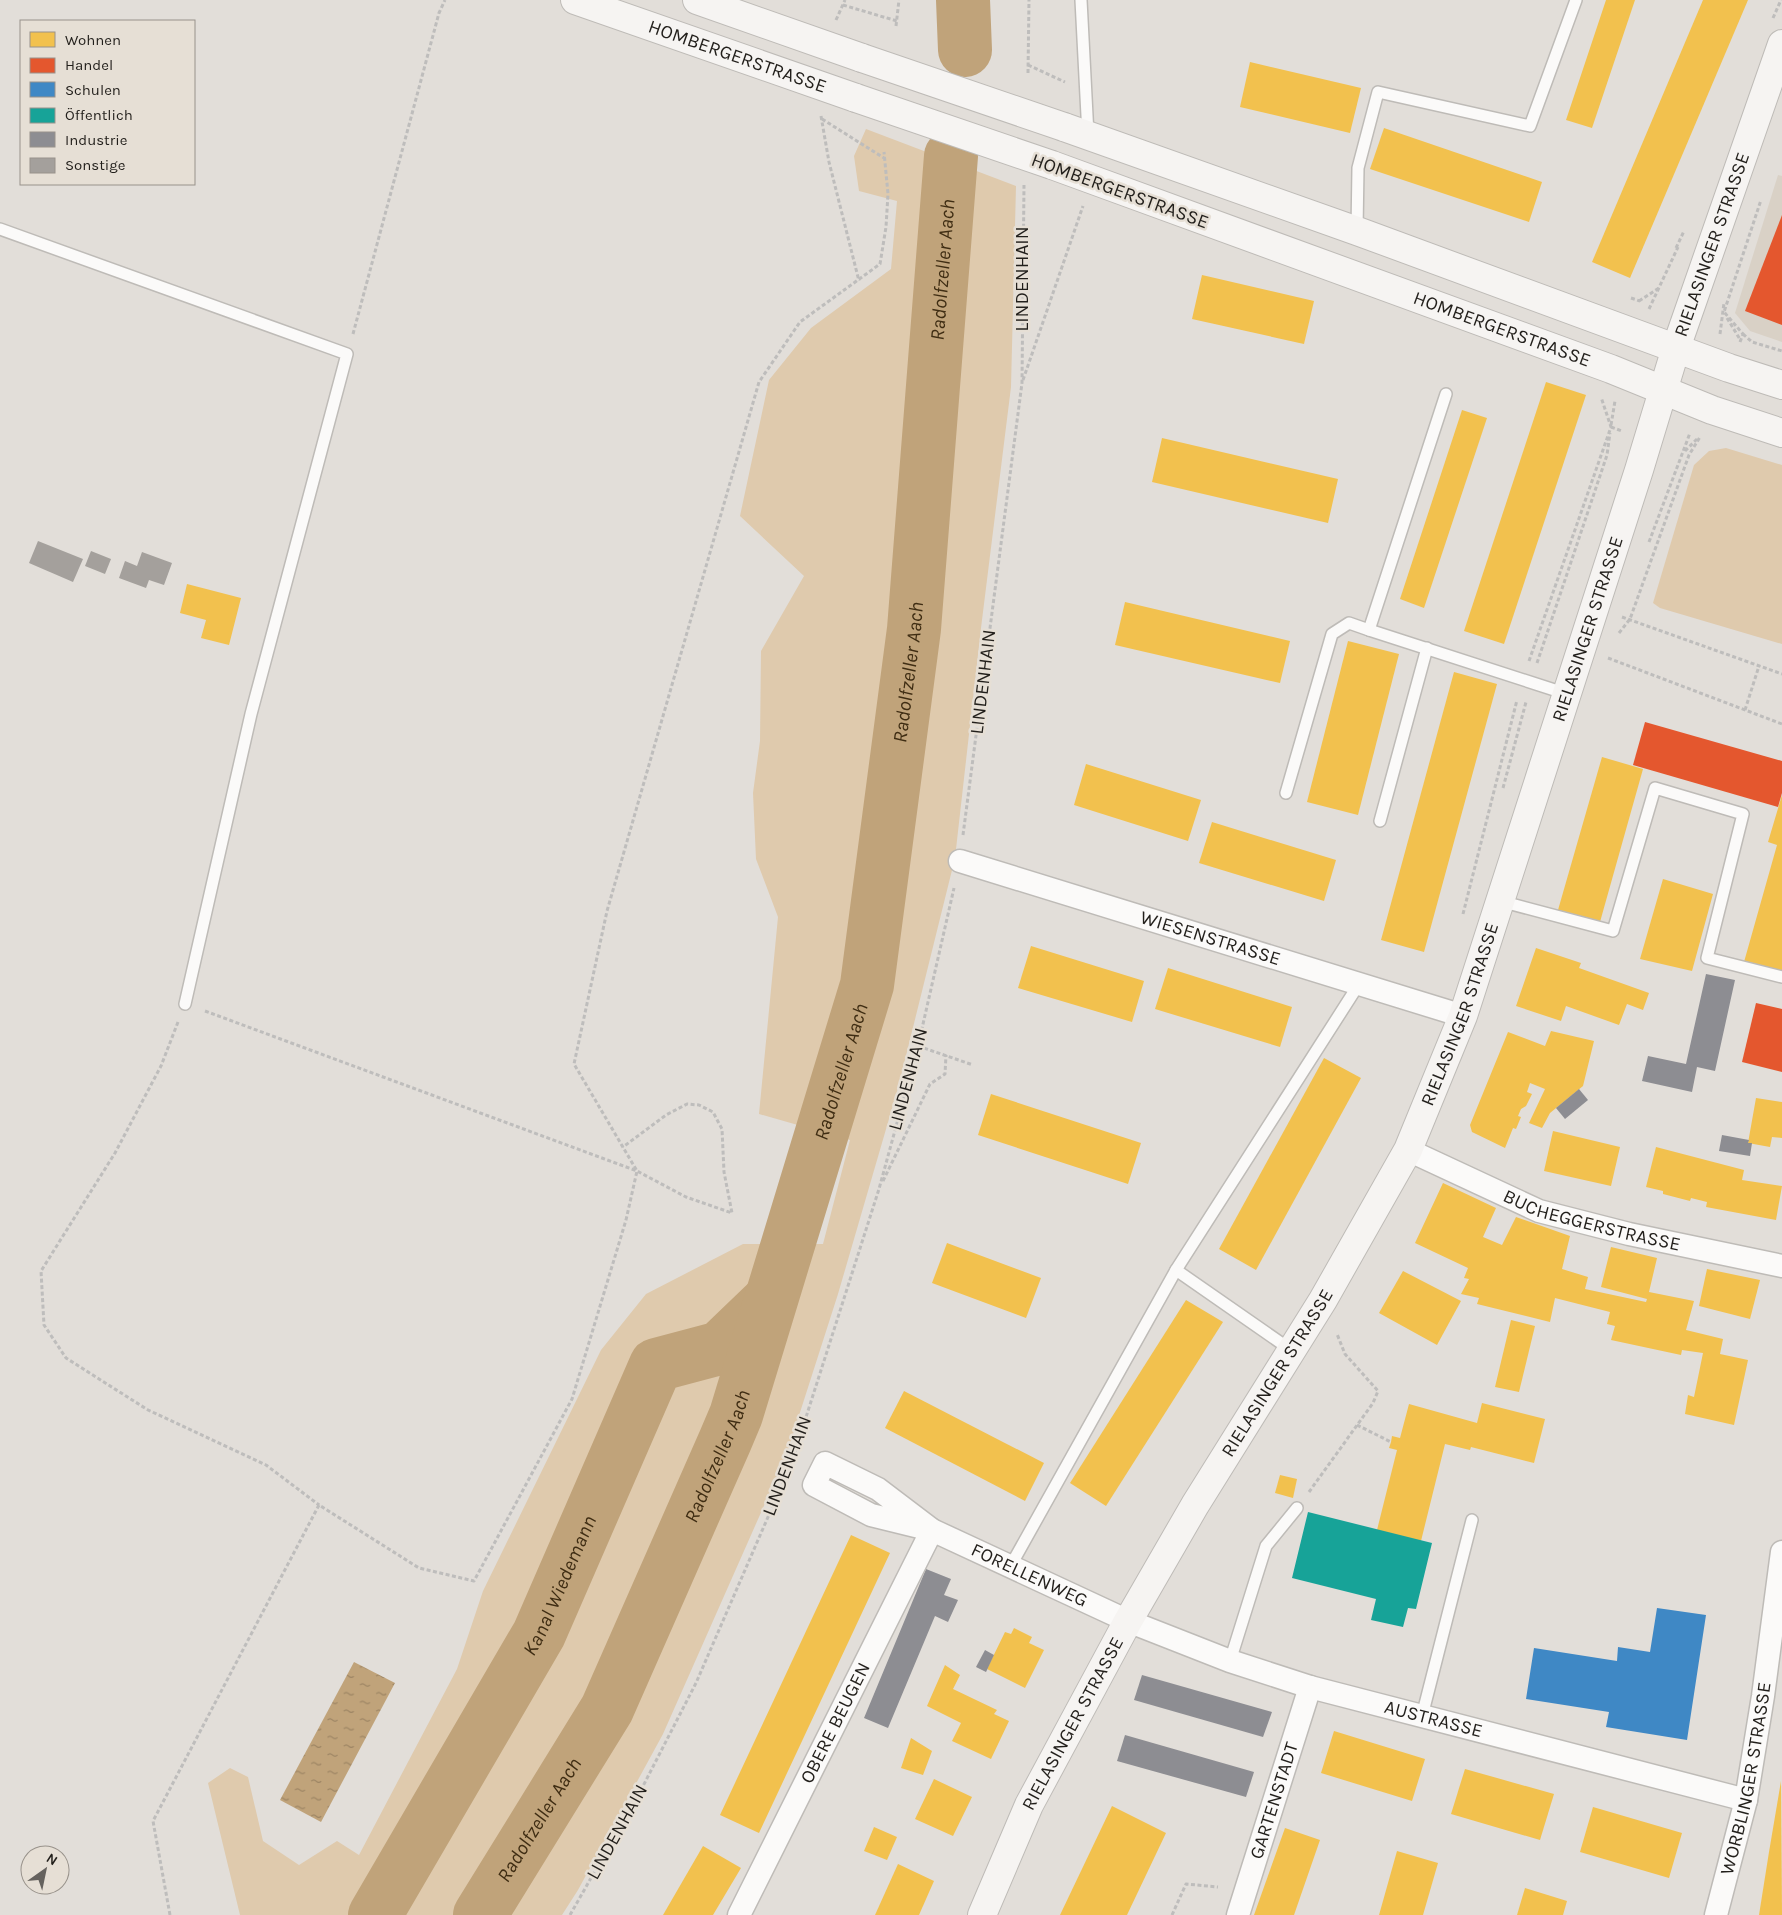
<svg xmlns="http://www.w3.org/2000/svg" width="1782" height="1915" font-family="Karla,sans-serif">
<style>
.built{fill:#d9d1c6}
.grass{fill:#dfcaad}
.park{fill:url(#park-crowns)}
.water{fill:url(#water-ripples)}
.homes{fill:#f2c14e}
.shops{fill:#e4572e}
.schools{fill:#3f88c5}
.public{fill:#17a398}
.industry{fill:#8d8d92}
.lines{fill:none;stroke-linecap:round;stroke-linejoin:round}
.river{stroke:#c0a37a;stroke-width:54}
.building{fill:#a4a09c}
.lane-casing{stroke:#bebbb7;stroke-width:14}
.street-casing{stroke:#bebbb7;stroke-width:25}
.secondary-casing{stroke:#bebbb7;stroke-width:30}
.path{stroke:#bebdbc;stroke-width:3;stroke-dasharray:4 2.5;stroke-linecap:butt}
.lane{stroke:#fbfaf9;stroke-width:11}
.street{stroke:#fbfaf9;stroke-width:22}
.secondary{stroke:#f6f4f2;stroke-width:28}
.secondary-bridge-casing{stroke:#bebbb7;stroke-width:30;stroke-linecap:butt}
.secondary-bridge{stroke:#f6f4f2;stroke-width:28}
.labels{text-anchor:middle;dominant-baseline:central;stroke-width:5;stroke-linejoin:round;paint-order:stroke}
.street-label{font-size:19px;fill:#221f1b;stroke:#e6dfd5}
.water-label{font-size:20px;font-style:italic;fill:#3f2d13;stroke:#e6dfd5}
</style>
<defs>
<pattern id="park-crowns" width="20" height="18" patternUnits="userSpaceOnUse" patternTransform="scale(1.25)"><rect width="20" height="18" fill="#dfcaad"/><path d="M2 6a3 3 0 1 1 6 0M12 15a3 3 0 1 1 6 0" fill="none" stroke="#bfad94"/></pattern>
<pattern id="water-ripples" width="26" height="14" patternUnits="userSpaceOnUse" patternTransform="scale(1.25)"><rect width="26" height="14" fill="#c0a37a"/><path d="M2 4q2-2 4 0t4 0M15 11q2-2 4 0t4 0" fill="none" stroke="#9c8463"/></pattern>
</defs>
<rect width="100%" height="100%" fill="#e2ded9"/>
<!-- built -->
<path class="built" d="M1778,175L1782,176V342L1750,331L1735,313Z"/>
<!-- grass -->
<g class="grass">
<path d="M866,129L1016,186L1011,387L981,628L955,858L898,1088L838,1294L786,1456L663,1734L578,1890L562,1915H240L208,1783L230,1768L248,1777L263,1841L299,1865L337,1841L359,1855L457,1669L483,1591L601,1350L646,1294L743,1244H823L850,1140L759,1114L778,917L756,859L753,793L760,741L761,651L804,576L740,516L769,380L811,328L891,269L897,201L859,191L854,156Z"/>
<path d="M1726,448L1782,465V644L1660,608L1653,603L1694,465L1709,451Z"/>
</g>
<!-- park -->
<path class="park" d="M963,0H990L965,50Z"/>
<!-- water -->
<path class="water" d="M354,1662L395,1683L321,1822L280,1800Z"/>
<!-- homes -->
<g class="homes">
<path d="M1606,0H1635L1592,128L1566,120Z"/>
<path d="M1703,0H1748L1630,278L1592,262Z"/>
<path d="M1250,62L1361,88L1350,133L1240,107Z"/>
<path d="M1384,128L1542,182L1529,222L1370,169Z"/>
<path d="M1202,275L1314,301L1304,344L1192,319Z"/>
<path d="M1546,382L1586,395L1504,644L1464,631Z"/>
<path d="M1462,410L1487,418L1424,608L1400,599Z"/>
<path d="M1162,438L1338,479L1328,523L1152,482Z"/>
<path d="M187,584L241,598L229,645L201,638L206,620L180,613Z"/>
<path d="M1125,602L1290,641L1280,683L1115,645Z"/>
<path d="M1348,641L1399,654L1358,815L1307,802Z"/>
<path d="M1454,672L1497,684L1424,952L1381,940Z"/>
<path d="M1602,757L1643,769L1600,922L1558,910Z"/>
<path d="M1086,764L1201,800L1188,841L1074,805Z"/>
<path d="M1782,795V973L1744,962L1777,845L1768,842Z"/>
<path d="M1212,822L1336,860L1324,901L1199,863Z"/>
<path d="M1663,879L1713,894L1692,971L1640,959Z"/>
<path d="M1031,946L1144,981L1132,1022L1018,988Z"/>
<path d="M1536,948L1581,963L1579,968L1649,993L1643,1010L1627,1004L1619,1025L1566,1006L1561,1021L1516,1006Z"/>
<path d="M1168,968L1292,1007L1280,1047L1155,1009Z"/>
<path d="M1551,1031L1594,1041L1583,1086L1550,1113L1542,1128L1529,1123L1545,1089L1530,1083L1527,1092L1532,1094L1526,1106L1521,1109L1518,1116L1521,1117L1516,1129L1513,1128L1505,1148L1472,1132L1470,1125L1508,1032L1545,1046Z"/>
<path d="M1324,1058L1361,1078L1256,1270L1219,1249Z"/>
<path d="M991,1094L1141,1143L1128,1184L978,1135Z"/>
<path d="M1756,1098L1782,1102V1138L1772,1137L1770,1147L1748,1143Z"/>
<path d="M1553,1131L1620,1147L1611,1186L1544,1171Z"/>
<path d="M1656,1147L1744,1170L1742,1180L1782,1186L1776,1220L1706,1207L1707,1202L1691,1198L1690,1201L1663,1194V1191L1646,1187Z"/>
<path d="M1443,1183L1496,1208L1483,1237L1502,1245L1516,1217L1570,1236L1562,1269L1588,1277L1585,1289L1646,1302L1647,1299L1601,1287L1611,1247L1657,1258L1649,1292L1694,1301L1686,1330L1723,1339L1720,1354L1748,1360L1734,1425L1685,1414L1688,1395L1694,1397L1703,1353L1682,1350L1681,1355L1611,1340L1615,1326L1607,1324L1610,1312L1555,1298L1550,1322L1477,1304L1479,1298L1461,1294L1469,1279L1464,1278L1468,1268L1415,1243Z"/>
<path d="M947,1243L1041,1278L1026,1318L932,1283Z"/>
<path d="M1707,1269L1760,1280L1750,1319L1699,1306Z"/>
<path d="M1403,1271L1461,1301L1437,1345L1379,1313Z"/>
<path d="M1186,1300L1223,1322L1106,1506L1070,1483Z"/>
<path d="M1511,1320L1535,1326L1519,1392L1495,1387Z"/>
<path d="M904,1391L1044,1463L1025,1501L885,1428Z"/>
<path d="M1482,1403L1545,1419L1534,1463L1471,1447L1470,1450L1445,1444L1421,1541L1377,1530L1397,1450L1389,1448L1391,1442L1392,1436L1400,1438L1409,1404L1477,1423Z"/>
<path d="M1280,1475L1297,1479L1293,1498L1275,1493Z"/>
<path d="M851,1535L890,1553L759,1833L720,1815Z"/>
<path d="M1014,1628L1032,1637L1029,1643L1044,1650L1025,1688L987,1669L1005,1632L1011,1634Z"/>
<path d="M945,1665L960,1675L953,1689L997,1710L994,1714L1009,1721L991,1759L952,1741L961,1723L927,1706Z"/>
<path d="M1334,1731L1425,1759L1412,1801L1321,1773Z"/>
<path d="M911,1738L932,1751L923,1775L901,1768Z"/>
<path d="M1465,1769L1554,1794L1540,1840L1451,1814Z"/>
<path d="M934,1779L972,1797L953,1836L915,1819Z"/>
<path d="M1781,1781L1782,1915H1759L1769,1852Z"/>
<path d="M1112,1806L1166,1833L1127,1915H1060Z"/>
<path d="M1593,1807L1682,1833L1669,1878L1580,1852Z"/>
<path d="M874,1827L897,1837L887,1860L864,1851Z"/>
<path d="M1285,1828L1320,1840L1294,1915H1254Z"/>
<path d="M703,1846L741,1868L713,1915H663Z"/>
<path d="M1397,1851L1438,1863L1423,1915H1379Z"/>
<path d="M898,1864L934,1881L919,1915H875Z"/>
<path d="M1525,1888L1567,1901L1563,1915H1517Z"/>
</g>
<!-- shops -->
<g class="shops">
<path d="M1782,215V325L1745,311Z"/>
<path d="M1645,722L1782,761V793L1778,807L1633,765Z"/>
<path d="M1756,1003L1782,1009V1072L1742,1062Z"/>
</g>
<!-- schools -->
<path class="schools" d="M1657,1608L1706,1615L1687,1740L1606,1727L1609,1712L1526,1699L1534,1648L1617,1661L1618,1647L1650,1652Z"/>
<!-- public -->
<path class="public" d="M1308,1512L1432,1543L1416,1609L1408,1608L1403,1627L1371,1620L1376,1599L1292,1578Z"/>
<!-- industry -->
<g class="industry">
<path d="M1706,974L1735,980L1715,1071L1697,1067L1692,1092L1642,1081L1648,1056L1686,1064Z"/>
<path d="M1579,1089L1588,1100L1565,1119L1556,1108Z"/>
<path d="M1722,1135L1749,1140L1748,1143H1752L1750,1156L1719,1151Z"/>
<path d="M926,1569L951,1579L944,1595L958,1600L948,1622L935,1616L888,1728L864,1718Z"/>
<path d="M985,1650L994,1655L986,1672L976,1667Z"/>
<path d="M1142,1675L1272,1712L1263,1737L1134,1700Z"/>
<path d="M1125,1735L1254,1772L1246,1797L1117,1761Z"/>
</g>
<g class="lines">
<!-- river -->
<g class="river">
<path d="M963,0L965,50"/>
<path id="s1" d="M375,1915L539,1634L656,1365L720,1348L770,1300"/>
<path id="s2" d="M480,1915L607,1709L725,1441L736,1415L867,985L914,629L951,156"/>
</g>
</g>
<!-- building -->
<g class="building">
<path d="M38,541L83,559L73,582L29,563Z"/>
<path d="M91,551L111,559L105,574L85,566Z"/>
<path d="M142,552L172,563L164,585L149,580L146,588L119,578L125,561L137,566Z"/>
</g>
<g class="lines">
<!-- lane casing -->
<g class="lane-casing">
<g id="lane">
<path d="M1081,0L1088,135"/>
<path d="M0,229L347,354L251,714L185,1004"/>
<path d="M1357,230L1358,168L1378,92L1530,126L1576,0"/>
<path d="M1446,394L1369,630L1567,694"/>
<path d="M1286,793L1332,634L1349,623L1369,630"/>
<path d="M1380,821L1427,648"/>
<path d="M1500,901L1613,931L1655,788L1743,814L1707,958L1782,977"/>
<path d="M1176,1270L1291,1350"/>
<path d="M1010,1567L1176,1270L1359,984"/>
<path d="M1230,1661L1266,1546L1297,1508"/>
<path d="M1422,1716L1472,1520"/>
</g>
</g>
<!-- street casing -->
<g class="street-casing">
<g id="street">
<path id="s3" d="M960,861L1463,1016"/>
<path id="s4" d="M1408,1150L1539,1211L1629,1234L1782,1266"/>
<path id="s5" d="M932,1530L878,1489L825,1463L814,1485L871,1515L932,1530L1128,1621L1230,1661L1310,1687L1746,1800"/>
<path id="s6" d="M739,1915L932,1530"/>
<path id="s7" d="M1238,1915L1310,1687"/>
<path id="s8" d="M1716,1915L1746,1800L1763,1696L1782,1552"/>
</g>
</g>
<!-- secondary casing -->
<g class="secondary-casing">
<g id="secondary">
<path id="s9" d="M575,0L856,98"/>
<path d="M697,0L862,58"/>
<path d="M1064,127L1357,231L1729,368L1782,385"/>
<path id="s10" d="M1052,165L1611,369L1712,410L1782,433"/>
<path id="s11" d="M982,1915L1029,1805L1128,1621L1195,1505L1323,1300L1408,1150L1463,1016L1639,470L1676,348L1782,44"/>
</g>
</g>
<!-- path -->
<g class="path">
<path d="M843,5L897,21"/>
<path d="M1773,18L1781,0"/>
<path d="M836,20L845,0"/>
<path d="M896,26L899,0"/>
<path d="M1028,65L1065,82"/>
<path d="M1028,73L1029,0"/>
<path d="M821,116L829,162L859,281"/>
<path d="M822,119L884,158"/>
<path d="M1676,248L1684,231"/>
<path d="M1631,298L1640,301"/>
<path d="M1639,301L1659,288"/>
<path d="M1649,309L1678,247"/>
<path d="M1727,318L1741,341"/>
<path d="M353,334L439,13L445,0"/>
<path d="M1720,334L1724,303"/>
<path d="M1743,334L1752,342L1782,351"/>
<path d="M1740,342L1743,334L1724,312L1761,200"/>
<path d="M1023,380L1083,206"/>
<path d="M1611,425L1615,401"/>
<path d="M1611,427L1622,431"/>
<path d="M1685,451L1698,438"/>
<path d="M1649,542L1690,433"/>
<path d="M1622,617L1782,674"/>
<path d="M1619,633L1630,619L1689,455L1700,437"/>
<path d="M1608,658L1782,724"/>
<path d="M1529,661L1611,427L1601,397"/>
<path d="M1537,663L1607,455L1610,433"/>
<path d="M1745,710L1759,666"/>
<path d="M1503,788L1526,702"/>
<path d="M963,835L1022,383L1024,185"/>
<path d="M1463,914L1517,700"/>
<path d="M205,1011L637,1171L686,1197L732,1213L724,1172L722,1129L713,1112L699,1105L687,1104L666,1115L623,1147"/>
<path d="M178,1022L161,1066L115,1153L41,1271L44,1325L66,1358L148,1410L266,1465L319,1505"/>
<path d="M918,1046L973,1065"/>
<path d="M883,1181L930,1084L945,1074L946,1055"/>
<path d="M1357,1425L1391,1442"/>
<path d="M1309,1492L1373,1403L1378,1391L1345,1354L1337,1334"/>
<path d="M170,1915L153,1821L319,1505L419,1568L474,1581L572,1399L626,1220L637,1171L574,1064L607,911L759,382L800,322L880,264L886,227L888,194L884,152"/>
<path d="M570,1915L641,1790L696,1683L791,1464L879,1189L918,1046L954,888"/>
<path d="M1172,1915L1186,1884L1218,1887"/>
</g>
<!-- lane -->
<use href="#lane" class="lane"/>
<!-- street -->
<use href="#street" class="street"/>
<!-- secondary -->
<use href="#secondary" class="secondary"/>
<!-- secondary-bridge casing -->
<g class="secondary-bridge-casing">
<g id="secondary-bridge">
<path d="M862,58L1064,127"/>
<path d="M856,98L1052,165"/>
</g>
</g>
<!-- secondary-bridge -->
<use href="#secondary-bridge" class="secondary-bridge"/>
</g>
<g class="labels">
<!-- street labels -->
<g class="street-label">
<text stroke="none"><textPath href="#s9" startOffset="172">HOMBERGERSTRASSE</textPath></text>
<text transform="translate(1120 191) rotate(20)">HOMBERGERSTRASSE</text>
<text stroke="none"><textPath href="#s11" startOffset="1832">RIELASINGER STRASSE</textPath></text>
<text transform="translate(1022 279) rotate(-90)">LINDENHAIN</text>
<text stroke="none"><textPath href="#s10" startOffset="479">HOMBERGERSTRASSE</textPath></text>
<text stroke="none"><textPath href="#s11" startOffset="1428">RIELASINGER STRASSE</textPath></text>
<text transform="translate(983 682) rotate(-83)">LINDENHAIN</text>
<text stroke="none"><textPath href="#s3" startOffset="262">WIESENSTRASSE</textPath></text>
<text stroke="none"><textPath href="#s11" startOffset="1022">RIELASINGER STRASSE</textPath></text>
<text transform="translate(908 1079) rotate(-75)">LINDENHAIN</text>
<text stroke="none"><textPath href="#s4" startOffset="198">BUCHEGGERSTRASSE</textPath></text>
<text stroke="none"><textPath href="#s11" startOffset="618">RIELASINGER STRASSE</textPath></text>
<text transform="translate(787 1466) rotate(-69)">LINDENHAIN</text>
<text stroke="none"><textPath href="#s5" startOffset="386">FORELLENWEG</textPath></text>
<text stroke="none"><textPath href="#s5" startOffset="816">AUSTRASSE</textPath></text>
<text stroke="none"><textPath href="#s6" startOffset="215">OBERE BEUGEN</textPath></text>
<text stroke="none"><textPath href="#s11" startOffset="212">RIELASINGER STRASSE</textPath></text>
<text stroke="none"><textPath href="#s8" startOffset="140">WORBLINGER STRASSE</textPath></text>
<text stroke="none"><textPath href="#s7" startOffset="120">GARTENSTADT</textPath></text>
<text transform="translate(617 1832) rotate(-61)">LINDENHAIN</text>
</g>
<!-- water labels -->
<g class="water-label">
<text stroke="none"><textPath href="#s2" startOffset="1732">Radolfzeller Aach</textPath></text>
<text stroke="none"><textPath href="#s2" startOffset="1328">Radolfzeller Aach</textPath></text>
<text stroke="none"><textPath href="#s2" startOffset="922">Radolfzeller Aach</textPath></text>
<text stroke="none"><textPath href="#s2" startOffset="518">Radolfzeller Aach</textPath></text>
<text stroke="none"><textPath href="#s1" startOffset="378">Kanal Wiedemann</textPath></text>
<text stroke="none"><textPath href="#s2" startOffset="112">Radolfzeller Aach</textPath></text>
</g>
</g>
<!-- legend -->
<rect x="20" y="20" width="175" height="165" fill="#e6dfd5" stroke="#98928b"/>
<rect x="30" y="32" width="25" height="15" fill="#f2c14e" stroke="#98928b"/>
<text x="65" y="45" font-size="15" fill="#221f1b">Wohnen</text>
<rect x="30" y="58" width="25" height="15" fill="#e4572e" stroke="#98928b"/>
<text x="65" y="70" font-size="15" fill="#221f1b">Handel</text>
<rect x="30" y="82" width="25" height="15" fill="#3f88c5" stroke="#98928b"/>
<text x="65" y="95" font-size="15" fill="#221f1b">Schulen</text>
<rect x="30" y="108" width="25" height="15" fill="#17a398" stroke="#98928b"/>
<text x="65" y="120" font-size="15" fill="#221f1b">Öffentlich</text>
<rect x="30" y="132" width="25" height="15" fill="#8d8d92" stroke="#98928b"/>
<text x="65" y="145" font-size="15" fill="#221f1b">Industrie</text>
<rect x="30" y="158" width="25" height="15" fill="#a4a09c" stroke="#98928b"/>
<text x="65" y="170" font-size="15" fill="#221f1b">Sonstige</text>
<!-- north arrow -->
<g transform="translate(45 1870) rotate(33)"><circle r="24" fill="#e6dfd5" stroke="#98928b"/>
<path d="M0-4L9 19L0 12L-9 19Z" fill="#65625e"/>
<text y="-8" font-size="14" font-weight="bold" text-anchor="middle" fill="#221f1b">N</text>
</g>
</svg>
